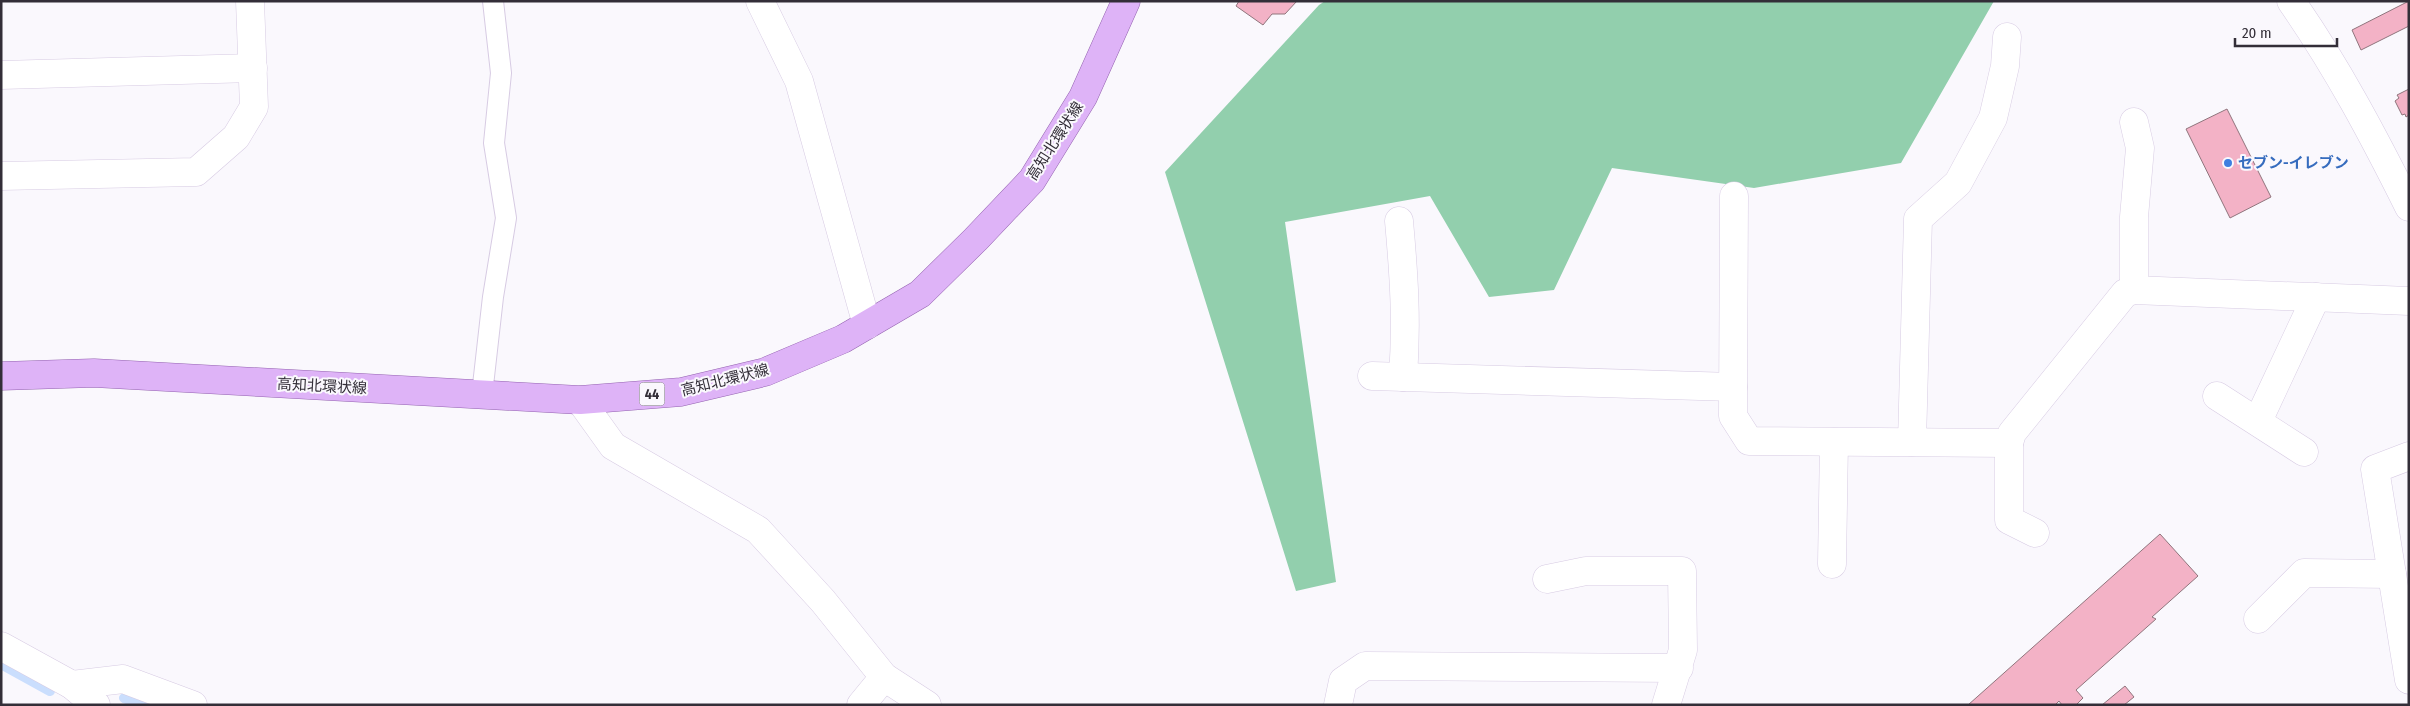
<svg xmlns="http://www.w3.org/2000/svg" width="2410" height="706" font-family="'Fira Sans Condensed','Noto Sans JP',sans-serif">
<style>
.forest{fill:#92cfad}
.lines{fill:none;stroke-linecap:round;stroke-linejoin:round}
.stream{stroke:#cadefd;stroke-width:10}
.building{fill:#f3b2c6;stroke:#90757d}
.service-casing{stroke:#d7cbe3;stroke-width:22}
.minor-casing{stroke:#d7cbe3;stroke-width:29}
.tertiary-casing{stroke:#d7cbe3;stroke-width:29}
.primary-casing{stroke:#9463b0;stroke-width:29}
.service{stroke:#fff;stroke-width:20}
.minor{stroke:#fff;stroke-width:28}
.tertiary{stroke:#fff;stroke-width:28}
.primary{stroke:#deb3f7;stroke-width:28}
.shop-dot{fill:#3f7fe0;stroke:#faf8fd;stroke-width:2}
.labels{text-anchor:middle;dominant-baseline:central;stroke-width:4;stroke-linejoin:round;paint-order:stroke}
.shield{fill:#faf8fd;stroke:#6f6b73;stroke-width:1}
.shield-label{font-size:14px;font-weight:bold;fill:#332e38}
.street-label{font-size:15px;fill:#332e38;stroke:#faf8fd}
.shop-label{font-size:15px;font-weight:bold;fill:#366cbe;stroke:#faf8fd;text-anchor:start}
</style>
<rect width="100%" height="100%" fill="#faf8fd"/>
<!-- forest -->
<path class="forest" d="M1325,1H1994L1901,163L1754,188L1612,168L1554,290L1489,297L1430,196L1285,222L1336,582L1296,591L1165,172L1319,5Z"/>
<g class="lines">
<!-- stream -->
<g class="stream">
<path d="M1,664L50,691"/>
<path d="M124,698L143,705"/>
</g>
</g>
<!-- building -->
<g class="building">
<path d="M1239,1H1297L1285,14H1272L1263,25L1236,6Z"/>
<path d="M2409,1V26L2361,50L2352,30Z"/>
<path d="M2409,89V115L2406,117L2405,114L2402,115L2395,101L2399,98L2397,95Z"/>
<path d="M2227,109L2271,197L2230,218L2186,129Z"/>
<path d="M2160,534L2198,576L2152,617L2156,619L2076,690L2083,698L2076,705H2062L2059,701L2055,705H1968Z"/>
<path d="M2125,686L2134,697L2124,705H2102Z"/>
</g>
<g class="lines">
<!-- service casing -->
<g class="service-casing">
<path id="service" d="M482,394L493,297L506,218L494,143L501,73L493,1"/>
</g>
<!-- minor casing -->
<g class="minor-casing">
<g id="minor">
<path d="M760,1L799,81L867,325"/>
<path d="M1,75L253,68"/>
<path d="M1,176L196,172L236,137L254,107L250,1"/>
<path d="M1734,196L1733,416L1749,441L2009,443L2012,433L2125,293L2134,290L2409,301"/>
<path d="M1399,221C1404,276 1407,321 1403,377"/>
<path d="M2134,290V217L2140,148L2134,122"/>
<path d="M1372,376L1733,387"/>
<path d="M2217,396L2304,452"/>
<path d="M580,400L613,446L758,530L823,601L884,677L927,705"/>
<path d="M2258,421L2316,297"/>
<path d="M1912,442L1918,219L1958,183L1993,118L2005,66L2007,37"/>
<path d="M2009,443V520L2035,533"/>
<path d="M2409,456L2375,469L2409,680"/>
<path d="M1832,564L1834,442"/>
<path d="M1547,579L1586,571H1682L1683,650L1666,705"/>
<path d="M2258,619L2304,573L2392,574"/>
<path d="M1,646L72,685L96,705"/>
<path d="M72,685L123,679L193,705"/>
<path d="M861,705L884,677"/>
<path d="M1338,705L1343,681L1365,666L1679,668"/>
</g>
</g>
<!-- tertiary casing -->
<g class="tertiary-casing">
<path id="tertiary" d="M2291,1C2337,67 2373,135 2409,207"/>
</g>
<!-- primary casing -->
<g class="primary-casing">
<path id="primary" d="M1,376L94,373L580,400L681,392L765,372L843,339L920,294L976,239L1032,180L1083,97L1126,1"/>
</g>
<!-- service -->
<use href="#service" class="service"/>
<!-- minor -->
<use href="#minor" class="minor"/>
<!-- tertiary -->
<use href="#tertiary" class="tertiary"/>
<!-- primary -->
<use href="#primary" class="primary"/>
</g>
<!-- markers -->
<circle class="shop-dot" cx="2228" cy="163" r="5"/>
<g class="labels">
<!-- shield labels -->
<rect class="shield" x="639.5" y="382.5" width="25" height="23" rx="4"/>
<g class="shield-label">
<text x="652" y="394">44</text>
</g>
<!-- street labels -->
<g class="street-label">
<text transform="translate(1055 141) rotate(-57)">高知北環状線</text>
<text transform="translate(725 380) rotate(-14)">高知北環状線</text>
<text transform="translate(322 386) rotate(3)">高知北環状線</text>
</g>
<!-- shop labels -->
<g class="shop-label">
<text x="2238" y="163">セブン-イレブン</text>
</g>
</g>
<!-- border -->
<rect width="2410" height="706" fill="none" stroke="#332e38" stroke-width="5"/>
<!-- scale -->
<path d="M2235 38v8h102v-8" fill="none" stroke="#332e38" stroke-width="2.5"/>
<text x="2242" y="38" font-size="15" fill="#332e38" stroke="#faf8fd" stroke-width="4" paint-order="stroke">20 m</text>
</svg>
